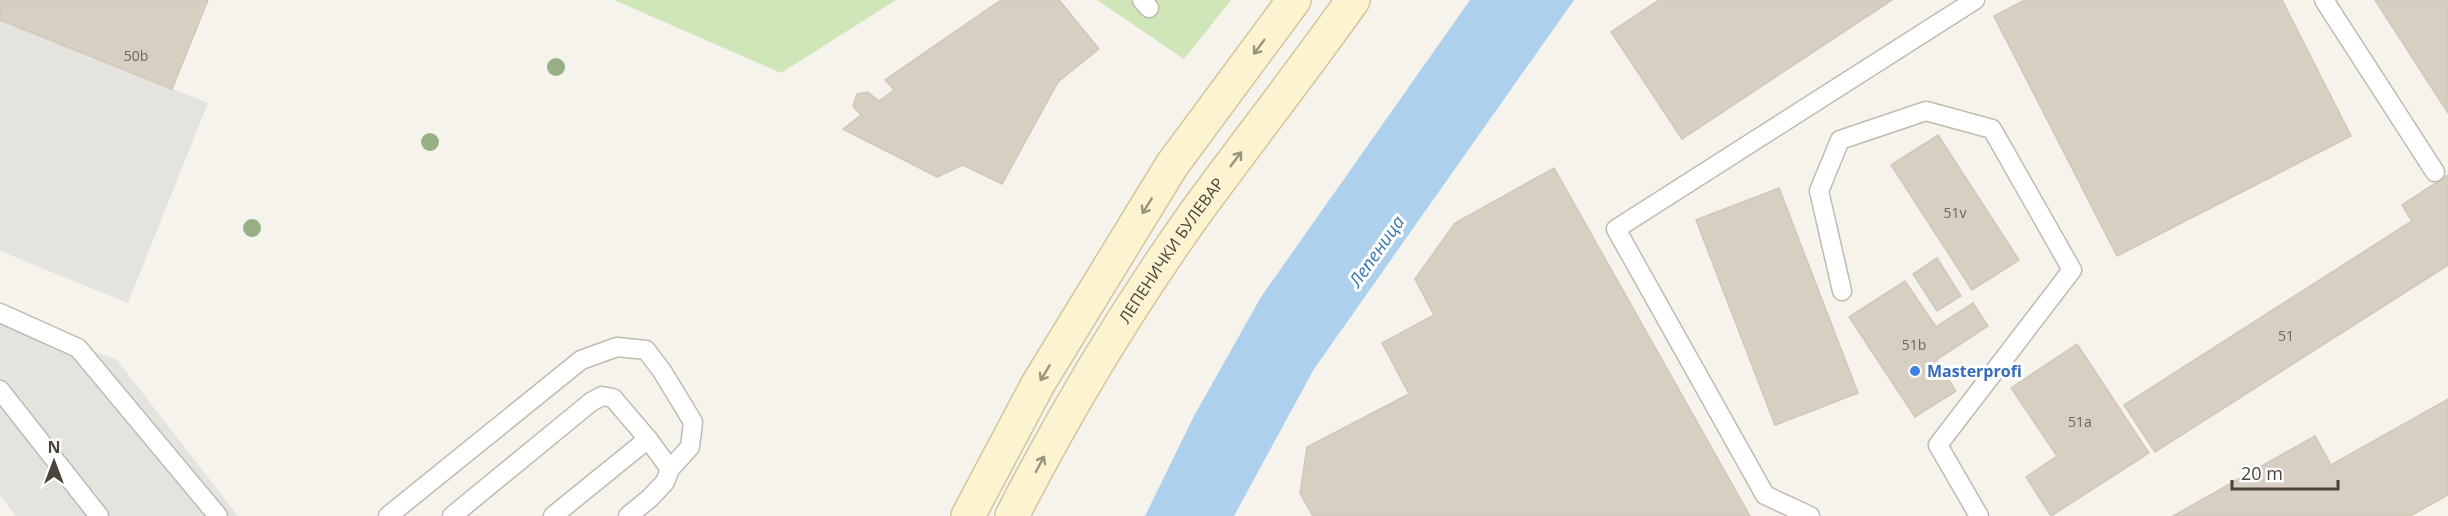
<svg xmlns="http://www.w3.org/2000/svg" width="2448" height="516" font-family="'Open Sans',sans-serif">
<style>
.green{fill:#cfe6b8}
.parking{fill:#e4e3e0}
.water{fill:#add0ed}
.building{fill:#d6cfc2;stroke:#d1c8b6;stroke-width:1.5}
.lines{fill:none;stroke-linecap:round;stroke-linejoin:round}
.service-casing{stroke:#c0bbaf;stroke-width:21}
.secondary-casing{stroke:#d2c79f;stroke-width:36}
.service{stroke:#fff;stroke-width:18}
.secondary{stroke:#fcf3d0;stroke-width:33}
.tree{fill:#96b084}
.oneway{stroke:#9a937e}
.shop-dot{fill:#3f7fe0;stroke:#fff;stroke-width:2}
.labels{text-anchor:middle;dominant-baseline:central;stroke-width:6;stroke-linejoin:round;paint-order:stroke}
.number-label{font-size:14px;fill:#6d675c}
.street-label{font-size:16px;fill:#4a443a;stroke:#fff}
.shop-label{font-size:16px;font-weight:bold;fill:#366cbe;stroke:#fff;text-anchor:start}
.water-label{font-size:18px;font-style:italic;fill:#3878b1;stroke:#fff}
</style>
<rect width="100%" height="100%" fill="#f5f3ec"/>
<!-- green -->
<g class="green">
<path d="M614,0H896L781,73Z"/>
<path d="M1097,0H1231L1184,59Z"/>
</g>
<!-- parking -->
<g class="parking">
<path d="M0,20L208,103L128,303L0,251Z"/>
<path d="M5,318L117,360L238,516H16L0,495V319Z"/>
</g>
<!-- water -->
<path class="water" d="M1470,0H1574L1314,369L1234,516H1145L1194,416L1261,297Z"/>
<!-- building -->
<g class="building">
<path d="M0,0H208L172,89L0,20Z"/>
<path d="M1001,0H1059L1099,49L1058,82L1002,184L963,165L937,177L843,129L861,115L853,106L857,94L868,92L879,101L894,90L885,80Z"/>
<path d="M1659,0H1892L1682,139L1611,32Z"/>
<path d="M2025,0H2282L2351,136L2117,256L1994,16Z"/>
<path d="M2375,0H2448V113Z"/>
<path d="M1938,135L2019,260L1972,290L1891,165Z"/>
<path d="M1554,168L1750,516H1313L1300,493L1307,447L1409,394L1382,343L1434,315L1415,279L1455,223Z"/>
<path d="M2448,175V265L2155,452L2124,405L2412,221L2402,205Z"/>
<path d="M1779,188L1858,393L1775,425L1696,220Z"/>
<path d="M1937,258L1961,296L1937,311L1913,274Z"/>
<path d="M1905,281L1936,327L1973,303L1988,326L1936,360L1956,391L1915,417L1849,317Z"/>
<path d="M2077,344L2149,453L2051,516L2026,477L2057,456L2011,388Z"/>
<path d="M2448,399V495L2410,516H2173L2315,436L2331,465Z"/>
</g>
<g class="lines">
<!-- service casing -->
<g class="service-casing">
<g id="service">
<path d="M1142,0L1149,8"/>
<path d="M2324,0L2435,172"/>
<path d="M1842,291L1819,191L1840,140L1926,111L1992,129L2072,270L1938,445L1979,516"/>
<path d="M0,313L78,348L218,516"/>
<path d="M0,390L99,516"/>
<path d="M388,516L581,360L617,347L646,350L662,371L693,422L690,447L670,469L665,482L650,498L628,516"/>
<path d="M452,516L591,402L602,396L613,398L648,439L670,469"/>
<path d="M553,516L648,439"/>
<path d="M1810,516L1765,495L1616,229L1975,0"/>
</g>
</g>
<!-- secondary casing -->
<g class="secondary-casing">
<g id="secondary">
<path d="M968,516L1038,384L1172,165L1294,0"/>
<path id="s1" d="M1012,516C1066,410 1127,309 1196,212C1248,141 1302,72 1353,0"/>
</g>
</g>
<!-- service -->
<use href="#service" class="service"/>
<!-- secondary -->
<use href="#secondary" class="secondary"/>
</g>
<!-- trees -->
<g class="tree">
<circle cx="556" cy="67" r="9"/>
<circle cx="430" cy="142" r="9"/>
<circle cx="252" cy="228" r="9"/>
</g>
<!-- one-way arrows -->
<defs><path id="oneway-shaft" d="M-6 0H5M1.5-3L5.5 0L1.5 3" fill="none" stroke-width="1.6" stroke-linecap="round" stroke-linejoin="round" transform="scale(1.5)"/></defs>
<g class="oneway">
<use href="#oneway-shaft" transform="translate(1259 47) rotate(127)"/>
<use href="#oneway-shaft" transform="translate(1236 159) rotate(-53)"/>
<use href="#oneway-shaft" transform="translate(1147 206) rotate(122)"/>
<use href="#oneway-shaft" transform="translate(1045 373) rotate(121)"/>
<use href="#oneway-shaft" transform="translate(1040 464) rotate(-62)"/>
</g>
<!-- markers -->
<circle class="shop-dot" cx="1915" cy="371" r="6"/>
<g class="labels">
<!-- number labels -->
<g class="number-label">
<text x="136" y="55">50b</text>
<text x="1955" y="212">51v</text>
<text x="2286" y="335">51</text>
<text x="1914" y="344">51b</text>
<text x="2080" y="421">51a</text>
</g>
<!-- street labels -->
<g class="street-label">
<text stroke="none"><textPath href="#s1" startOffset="310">ЛЕПЕНИЧКИ БУЛЕВАР</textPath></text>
</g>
<!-- shop labels -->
<g class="shop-label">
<text x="1927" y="371">Masterprofi</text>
</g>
<!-- water labels -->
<g class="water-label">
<text transform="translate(1376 251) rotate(-55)">Лепеница</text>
</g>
</g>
<!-- north arrow -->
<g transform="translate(54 462)" stroke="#ffffff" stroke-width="4.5" paint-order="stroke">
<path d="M0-4.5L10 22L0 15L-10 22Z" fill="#4a443a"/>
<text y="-9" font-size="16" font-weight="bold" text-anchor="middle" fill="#4a443a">N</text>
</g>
<!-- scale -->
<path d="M2232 480v9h106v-9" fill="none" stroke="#4a443a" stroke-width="3"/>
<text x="2241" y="480" font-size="18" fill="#4a443a" stroke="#ffffff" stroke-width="4.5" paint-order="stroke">20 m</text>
</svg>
